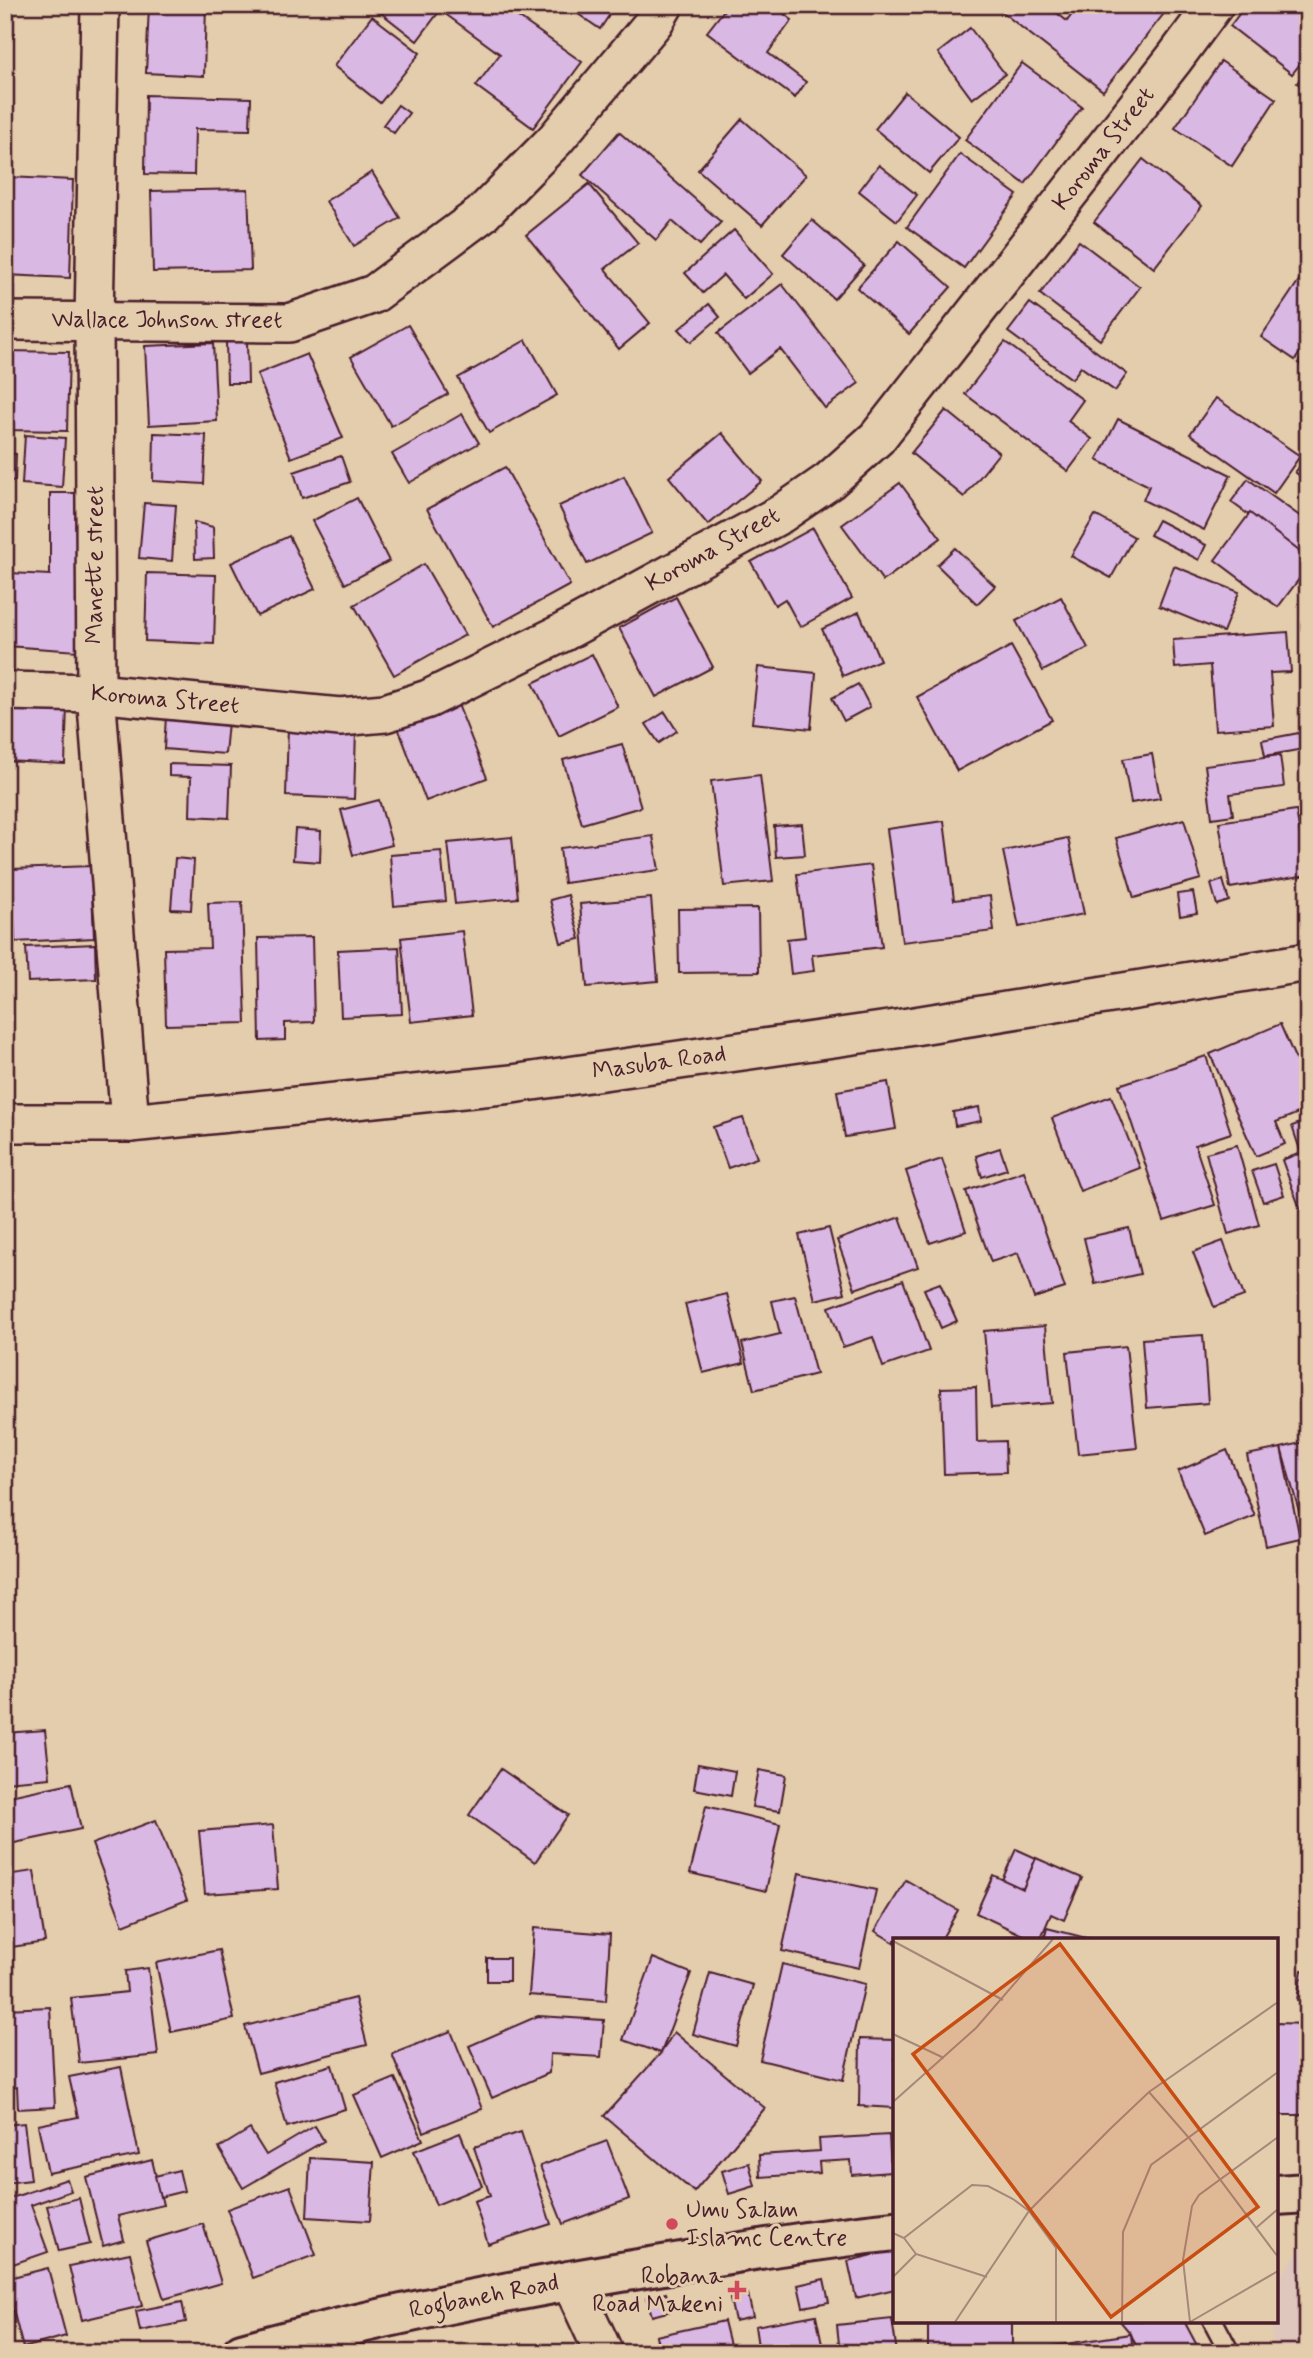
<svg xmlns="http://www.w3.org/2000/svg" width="1313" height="2358" font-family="Mynerve,sans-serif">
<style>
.built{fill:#e0c7be}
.building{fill:#dab8e4;stroke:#4a1f2b;stroke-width:2}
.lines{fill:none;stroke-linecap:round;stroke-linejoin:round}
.lane-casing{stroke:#4a1f2b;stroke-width:23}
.street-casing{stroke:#4a1f2b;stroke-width:42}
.primary-casing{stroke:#4a1f2b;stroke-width:44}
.lane{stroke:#e3cdad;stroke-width:18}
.street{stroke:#e3cdad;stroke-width:37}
.primary{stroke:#e3cdad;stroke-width:38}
.poi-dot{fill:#d1495b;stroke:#e3cdad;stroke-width:2.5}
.labels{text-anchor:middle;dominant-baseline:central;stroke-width:6;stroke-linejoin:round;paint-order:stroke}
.street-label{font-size:24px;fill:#4a1f2b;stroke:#e3cdad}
.poi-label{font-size:24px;fill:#4a1f2b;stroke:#e3cdad;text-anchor:start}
.inset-road{fill:none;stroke:#a68779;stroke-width:2}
.view{fill:#c84d12;fill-opacity:0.15;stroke:#c84d12;stroke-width:3.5}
.inset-edge{fill:none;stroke:#4a1f2b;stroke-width:3.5}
</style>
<rect width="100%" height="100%" fill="#e3cdad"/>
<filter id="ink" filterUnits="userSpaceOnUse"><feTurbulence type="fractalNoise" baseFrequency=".0143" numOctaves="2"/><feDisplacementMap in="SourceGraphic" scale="14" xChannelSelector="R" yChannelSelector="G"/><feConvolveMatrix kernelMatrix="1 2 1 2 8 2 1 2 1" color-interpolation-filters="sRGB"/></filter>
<g filter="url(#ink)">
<!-- built -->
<path class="built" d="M1308,2236V2353H1278L1272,2340V2321H1276V2283Z"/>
<!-- building -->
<g class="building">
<path d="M149,5H206L204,76L146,73Z"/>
<path d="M371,5H444L417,41Z"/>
<path d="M448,5H501L582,62L533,128L476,86L500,54L444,13Z"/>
<path d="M565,5H616L600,29Z"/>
<path d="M728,5H772L792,20L768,53L806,82L795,98L707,32Z"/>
<path d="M993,5H1047L1067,21L1079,5H1158L1166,11L1103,91Z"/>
<path d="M1246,5H1308V54L1292,74L1230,26Z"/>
<path d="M372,16L420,53L380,103L334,66Z"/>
<path d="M970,28L1005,74L972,99L938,53Z"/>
<path d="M1221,61L1276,99L1232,166L1175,128Z"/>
<path d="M1022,63L1082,107L1025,184L965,140Z"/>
<path d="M1308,68V91L1297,83Z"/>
<path d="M905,92L959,137L929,173L875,129Z"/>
<path d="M146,95L251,98L250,130L195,129L194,175L145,174Z"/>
<path d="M398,105L409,113L394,133L383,125Z"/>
<path d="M742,119L806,175L762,225L698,170Z"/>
<path d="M619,132L721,222L700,245L672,221L656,240L582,175Z"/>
<path d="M960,154L1017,195L964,268L907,227Z"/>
<path d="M1143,159L1202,206L1154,268L1094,222Z"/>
<path d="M879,165L917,195L897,221L859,191Z"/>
<path d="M372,172L400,218L354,246L326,201Z"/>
<path d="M7,177L73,180L70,278L5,275Z"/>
<path d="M589,184L638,243L605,269L650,323L619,349L526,235Z"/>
<path d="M248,189L251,270L153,272L151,191Z"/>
<path d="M812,220L864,265L834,299L783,254Z"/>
<path d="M734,230L773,274L744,299L723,275L703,293L685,273Z"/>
<path d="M899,241L951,287L909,334L857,288Z"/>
<path d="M1079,241L1140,287L1100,340L1040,294Z"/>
<path d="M1308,267V341L1295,360L1261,337Z"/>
<path d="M782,284L859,383L825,408L780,349L748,373L718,333Z"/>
<path d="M1030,303L1127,374L1115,391L1081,367L1072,379L1008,332Z"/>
<path d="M709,304L720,317L691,342L679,329Z"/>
<path d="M408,325L448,394L391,426L351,357Z"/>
<path d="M526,340L557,395L489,433L458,378Z"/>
<path d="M226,342H247L248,383H227Z"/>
<path d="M1005,342L1083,400L1068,421L1092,439L1068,471L965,394Z"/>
<path d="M213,343L217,421L149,425L145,346Z"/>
<path d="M5,351L69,352L67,431L5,430Z"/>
<path d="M1308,351V370L1298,363Z"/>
<path d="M307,354L343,438L291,458L257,374Z"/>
<path d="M1216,398L1300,456L1274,493L1190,434Z"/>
<path d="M946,410L999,453L964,497L911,453Z"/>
<path d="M462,414L479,443L409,483L392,454Z"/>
<path d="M1118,419L1231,475L1204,530L1143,500L1149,486L1097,460Z"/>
<path d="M154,433L206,435L204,484L153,481Z"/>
<path d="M722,433L762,481L708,525L669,477Z"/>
<path d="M25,435L65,438L62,487L22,484Z"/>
<path d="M5,453L16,454L15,481L5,480Z"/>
<path d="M341,456L350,482L302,498L294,472Z"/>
<path d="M1308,456V482L1295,472Z"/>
<path d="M505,467L570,585L493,627L427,509Z"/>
<path d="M624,476L652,533L587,564L559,506Z"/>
<path d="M1248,479L1308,522V558L1231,502Z"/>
<path d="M900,483L941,538L883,581L842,525Z"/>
<path d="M50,493H82L78,651L6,646L10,573L50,575Z"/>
<path d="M357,498L389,561L345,584L312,521Z"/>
<path d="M144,503L176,505L172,561L139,558Z"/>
<path d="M1250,513L1308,558V567L1278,607L1215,560Z"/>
<path d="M1095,515L1134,537L1111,578L1071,556Z"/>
<path d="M1158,520L1206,545L1199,560L1150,535Z"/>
<path d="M194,522L213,527L214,558L195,559Z"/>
<path d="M813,528L852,598L800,627L785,599L775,605L751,562Z"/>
<path d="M289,536L315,589L257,616L231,563Z"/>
<path d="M955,548L995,586L977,604L937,565Z"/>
<path d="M424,564L465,635L394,675L354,605Z"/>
<path d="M1174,566L1239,592L1223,632L1159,606Z"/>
<path d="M147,573L216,575L214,644L145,641Z"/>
<path d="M676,597L713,667L656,697L619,628Z"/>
<path d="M1061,597L1088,648L1043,671L1016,621Z"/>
<path d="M859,612L880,660L843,676L822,629Z"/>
<path d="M1288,632L1291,672L1270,673L1274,726L1215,730L1210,665L1175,668L1173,640Z"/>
<path d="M1011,646L1052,720L957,771L917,697Z"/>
<path d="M592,654L618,707L559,736L533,683Z"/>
<path d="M758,667L816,673L811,729L752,723Z"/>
<path d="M858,684L870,707L844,721L832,698Z"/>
<path d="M5,702L67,705L65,764L5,761Z"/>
<path d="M457,702L487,778L426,801L397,725Z"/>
<path d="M665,712L677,731L659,743L646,724Z"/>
<path d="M166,716L228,722L225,754L164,749Z"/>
<path d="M288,725L356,729L354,799L286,796Z"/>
<path d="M1299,733L1303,749L1265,756L1262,740Z"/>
<path d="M622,744L641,807L582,824L563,760Z"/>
<path d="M1152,754L1160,798L1131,803L1123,759Z"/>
<path d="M1280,755L1284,787L1230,794L1233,815L1212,818L1205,765Z"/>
<path d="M169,764L231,766L229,818L190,816L191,777L169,776Z"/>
<path d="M760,775L773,881L724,886L711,781Z"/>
<path d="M379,800L392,845L353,855L341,810Z"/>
<path d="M1296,810L1307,875L1230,888L1219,822Z"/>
<path d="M1184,819L1201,879L1134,898L1116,838Z"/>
<path d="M944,821L954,900L990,896L994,931L902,942L887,829Z"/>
<path d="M802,824L805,855L776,857L774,826Z"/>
<path d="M295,829L321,831L320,862L293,860Z"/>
<path d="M653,836L659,870L564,883L560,848Z"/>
<path d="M512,837L518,898L455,904L448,843Z"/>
<path d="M1068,838L1084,914L1019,927L1003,851Z"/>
<path d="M441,851L446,901L394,906L390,855Z"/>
<path d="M175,858L194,860L191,910L171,909Z"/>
<path d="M871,865L882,947L812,955L814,971L791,974L787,939L805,937L797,874Z"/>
<path d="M91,866L94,938L15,942L12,869Z"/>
<path d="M1223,880L1229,901L1217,905L1211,884Z"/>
<path d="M1193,892L1197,913L1180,916L1177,894Z"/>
<path d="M568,895L580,939L561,943L550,900Z"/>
<path d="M651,898L658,981L587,987L580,904Z"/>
<path d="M242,902L246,1023L166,1025L164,949L210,948L208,903Z"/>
<path d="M758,908L759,972L679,973L678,909Z"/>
<path d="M462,931L472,1015L411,1022L401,938Z"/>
<path d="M312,937L314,1022L285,1023V1040L260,1041L258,938Z"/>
<path d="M95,944L96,979L28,982L26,947Z"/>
<path d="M399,947L402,1014L341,1017L338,950Z"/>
<path d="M1280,1024L1308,1087V1109L1276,1122L1285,1144L1256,1156L1210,1054Z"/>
<path d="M1206,1056L1231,1133L1195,1145L1215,1205L1164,1221L1119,1085Z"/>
<path d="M888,1082L896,1129L845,1137L837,1091Z"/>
<path d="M1111,1096L1140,1168L1080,1191L1052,1118Z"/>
<path d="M979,1107L981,1121L955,1126L953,1112Z"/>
<path d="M743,1118L757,1158L728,1168L713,1127Z"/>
<path d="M1308,1120V1212L1302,1214L1282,1160L1301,1153L1292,1126Z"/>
<path d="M1237,1145L1259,1225L1228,1234L1206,1153Z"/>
<path d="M1000,1148L1007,1169L982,1177L976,1156Z"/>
<path d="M942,1159L966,1231L930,1243L906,1171Z"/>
<path d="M1274,1164L1284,1195L1263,1202L1252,1171Z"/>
<path d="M1024,1171L1065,1288L1034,1298L1018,1253L991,1262L966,1191Z"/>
<path d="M900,1217L918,1267L855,1289L837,1240Z"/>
<path d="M829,1228L845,1293L815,1300L799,1235Z"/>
<path d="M1129,1228L1140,1274L1095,1284L1084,1238Z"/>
<path d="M1223,1241L1244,1296L1214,1307L1193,1252Z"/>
<path d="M903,1280L929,1351L883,1367L873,1337L843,1347L829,1307Z"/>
<path d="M940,1283L957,1321L941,1328L924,1289Z"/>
<path d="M727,1294L744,1363L703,1373L685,1304Z"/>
<path d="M795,1296L816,1374L754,1390L742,1343L780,1334L772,1301Z"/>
<path d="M1045,1326L1052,1403L991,1408L984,1331Z"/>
<path d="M1203,1335L1208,1403L1147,1408L1142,1339Z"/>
<path d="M1126,1346L1137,1448L1078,1454L1067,1352Z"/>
<path d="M976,1387L977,1442L1005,1441L1006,1472L944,1474L941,1388Z"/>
<path d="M1308,1441V1524L1303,1525L1281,1448Z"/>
<path d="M1281,1448L1300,1538L1266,1546L1247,1455Z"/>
<path d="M1227,1450L1255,1516L1205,1536L1178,1471Z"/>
<path d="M45,1730L50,1778L5,1782V1733Z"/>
<path d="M698,1764L735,1771L731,1796L694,1789Z"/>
<path d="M501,1769L568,1815L535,1862L469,1815Z"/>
<path d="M759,1770L786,1775L780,1811L752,1807Z"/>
<path d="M71,1783L81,1829L5,1845V1797Z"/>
<path d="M706,1806L780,1824L766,1891L690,1873Z"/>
<path d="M156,1820L187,1900L123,1925L92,1844Z"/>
<path d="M273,1825L278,1889L205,1894L199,1831Z"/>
<path d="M1016,1849L1036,1858L1023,1889L1002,1880Z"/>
<path d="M1036,1858L1082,1878L1064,1920L1051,1914L1040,1940H1033L976,1913L993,1875L1023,1889Z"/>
<path d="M34,1871L45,1942L5,1948V1875Z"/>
<path d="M799,1873L876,1890L859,1968L782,1951Z"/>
<path d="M906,1880L958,1910L941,1940H895V1943L875,1931Z"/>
<path d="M534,1928L610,1934L606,2001L529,1995Z"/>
<path d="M1047,1928L1094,1940H1044Z"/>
<path d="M219,1950L234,2019L171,2032L156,1963Z"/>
<rect x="487" y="1958" width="22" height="23"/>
<path d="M653,1958L691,1973L661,2053L623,2040Z"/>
<path d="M782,1964L865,1984L843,2080L760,2060Z"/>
<path d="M148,1968L158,2055L79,2063L71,1998L127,1992L125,1971Z"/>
<path d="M1302,1970L1308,1971V2002L1297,2000Z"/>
<path d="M710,1973L753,1985L736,2046L693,2034Z"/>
<path d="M355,1998L367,2045L258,2073L245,2026Z"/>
<path d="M50,2007L55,2107L18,2109L17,2087L5,2088V2009Z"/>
<path d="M538,2016L604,2020L601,2057L550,2054L549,2073L492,2098L469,2046Z"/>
<path d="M1276,2023L1308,2024V2115H1276Z"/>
<path d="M451,2031L482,2109L424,2132L392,2054Z"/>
<path d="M674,2032L765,2108L694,2192L604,2116L661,2053Z"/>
<path d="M860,2039L895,2040V2108L859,2106Z"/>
<path d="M332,2065L345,2109L287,2127L274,2082Z"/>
<path d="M121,2067L139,2155L48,2173L38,2125L78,2117L69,2077Z"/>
<path d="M395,2078L423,2140L382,2158L354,2095Z"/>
<path d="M24,2123L31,2180L5,2183V2125Z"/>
<path d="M315,2126L324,2141L243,2188L219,2148L250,2129L266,2155Z"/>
<path d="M521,2132L551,2224L488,2244L474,2201L490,2196L474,2147Z"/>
<path d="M460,2133L482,2186L436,2205L414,2151Z"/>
<path d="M889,2135L891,2172L852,2175L851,2160L819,2162L820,2173L760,2177L759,2155L820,2151L819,2139Z"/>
<path d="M607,2141L629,2199L563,2224L540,2166Z"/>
<path d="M310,2158L374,2162L370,2221L307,2217Z"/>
<path d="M152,2160L163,2205L118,2216L124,2240L103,2246L86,2177Z"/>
<path d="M749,2163L755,2186L729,2194L722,2171Z"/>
<path d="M179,2170L184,2191L160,2197L155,2176Z"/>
<path d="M67,2179L71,2191L31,2205L48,2252L13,2264L5,2241V2200Z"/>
<path d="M290,2186L316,2255L253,2278L227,2209Z"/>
<path d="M79,2198L90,2244L59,2251L47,2206Z"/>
<path d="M203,2224L221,2283L164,2299L146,2241Z"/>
<path d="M895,2250V2289L856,2298L848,2261Z"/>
<path d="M130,2253L142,2306L82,2320L69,2266Z"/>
<path d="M48,2268L66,2336L23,2348L5,2279Z"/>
<path d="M824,2279L829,2302L803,2307L798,2285Z"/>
<path d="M666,2293L671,2311L652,2316L647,2298Z"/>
<path d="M748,2294L753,2317L735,2321L730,2299Z"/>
<path d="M182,2302L186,2322L140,2331L136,2311Z"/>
<path d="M816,2315L824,2353H759L755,2326Z"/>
<path d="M892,2319L897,2353H840L837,2325Z"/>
<path d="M724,2321L732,2353H660L656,2336Z"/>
<rect x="928" y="2321" width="84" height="32"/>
<path d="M1120,2321H1184L1201,2353H1139L1131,2334Z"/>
<path d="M1131,2334L1133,2353H1053L1052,2346Z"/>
</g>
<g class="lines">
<!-- lane casing -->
<g class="lane-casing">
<path id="lane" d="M1213,2321L1230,2353"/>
</g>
<!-- street casing -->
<g class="street-casing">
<g id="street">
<path d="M100,5L94,321L96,693L130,1123"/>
<path d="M5,321L289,323L374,294L482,214L555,140L654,22L664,5"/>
<path d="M5,691L96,693L340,717L385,713L428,699L562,633L781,514L829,481L877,438L1174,59L1214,5"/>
<path d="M5,1123H130L512,1084L896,1029L1308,962"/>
<path d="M570,2280L604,2353"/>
</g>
</g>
<!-- primary casing -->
<g class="primary-casing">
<g id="primary">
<path d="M1276,2195L1308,2193"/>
<path d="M242,2353C380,2315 522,2288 663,2265C740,2252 817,2239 895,2231"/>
</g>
</g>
<!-- lane -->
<use href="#lane" class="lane"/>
<!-- street -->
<use href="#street" class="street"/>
<!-- primary -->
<use href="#primary" class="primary"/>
</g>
</g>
<!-- markers -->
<g class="poi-dot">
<circle cx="672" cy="2224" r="7"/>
<path d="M733.5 2279.5h7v7h7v7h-7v7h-7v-7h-7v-7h7z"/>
</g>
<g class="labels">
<!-- street labels -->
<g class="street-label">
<text transform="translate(1104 149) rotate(-52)">Koroma Street</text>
<text x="167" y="320">Wallace Johnson street</text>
<text transform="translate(713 550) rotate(-29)">Koroma Street</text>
<text transform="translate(95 565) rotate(-90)">Manette street</text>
<text transform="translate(165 700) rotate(5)">Koroma Street</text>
<text transform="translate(659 1063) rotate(-8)">Masuba Road</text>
<text transform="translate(484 2297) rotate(-11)">Rogbaneh Road</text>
</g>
<!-- poi labels -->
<g class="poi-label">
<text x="686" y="2210">Umu Salam<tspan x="686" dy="28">Islamc Centre</tspan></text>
<text x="723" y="2276" text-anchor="end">Robana<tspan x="723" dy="28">Road Makeni</tspan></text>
</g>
</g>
<!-- overview -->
<g transform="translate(893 1938)">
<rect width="385" height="385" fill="#e3cdad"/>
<path class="inset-road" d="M0,3L110,62M0,96L51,120M256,154L296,200L385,319M0,164L83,90L160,1M363,290L385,271M0,295L11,300L23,316L94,339M11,300L79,247L95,248L120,261L136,273L163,310V384M0,339L23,316M62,384L136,273L217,191L256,154L385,64M229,384L230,294L258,227L385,134M297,384L290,322L299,268L306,257L385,199M297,384L385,333"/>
<path class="view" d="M167,6L365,269L218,379L20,116Z"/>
<rect width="385" height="385" class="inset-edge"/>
</g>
<!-- margin -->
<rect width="1313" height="2358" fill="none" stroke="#e3cdad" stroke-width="28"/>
<rect x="14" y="14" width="1285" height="2330" fill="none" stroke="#4a1f2b" stroke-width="2.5" filter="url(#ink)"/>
</svg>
